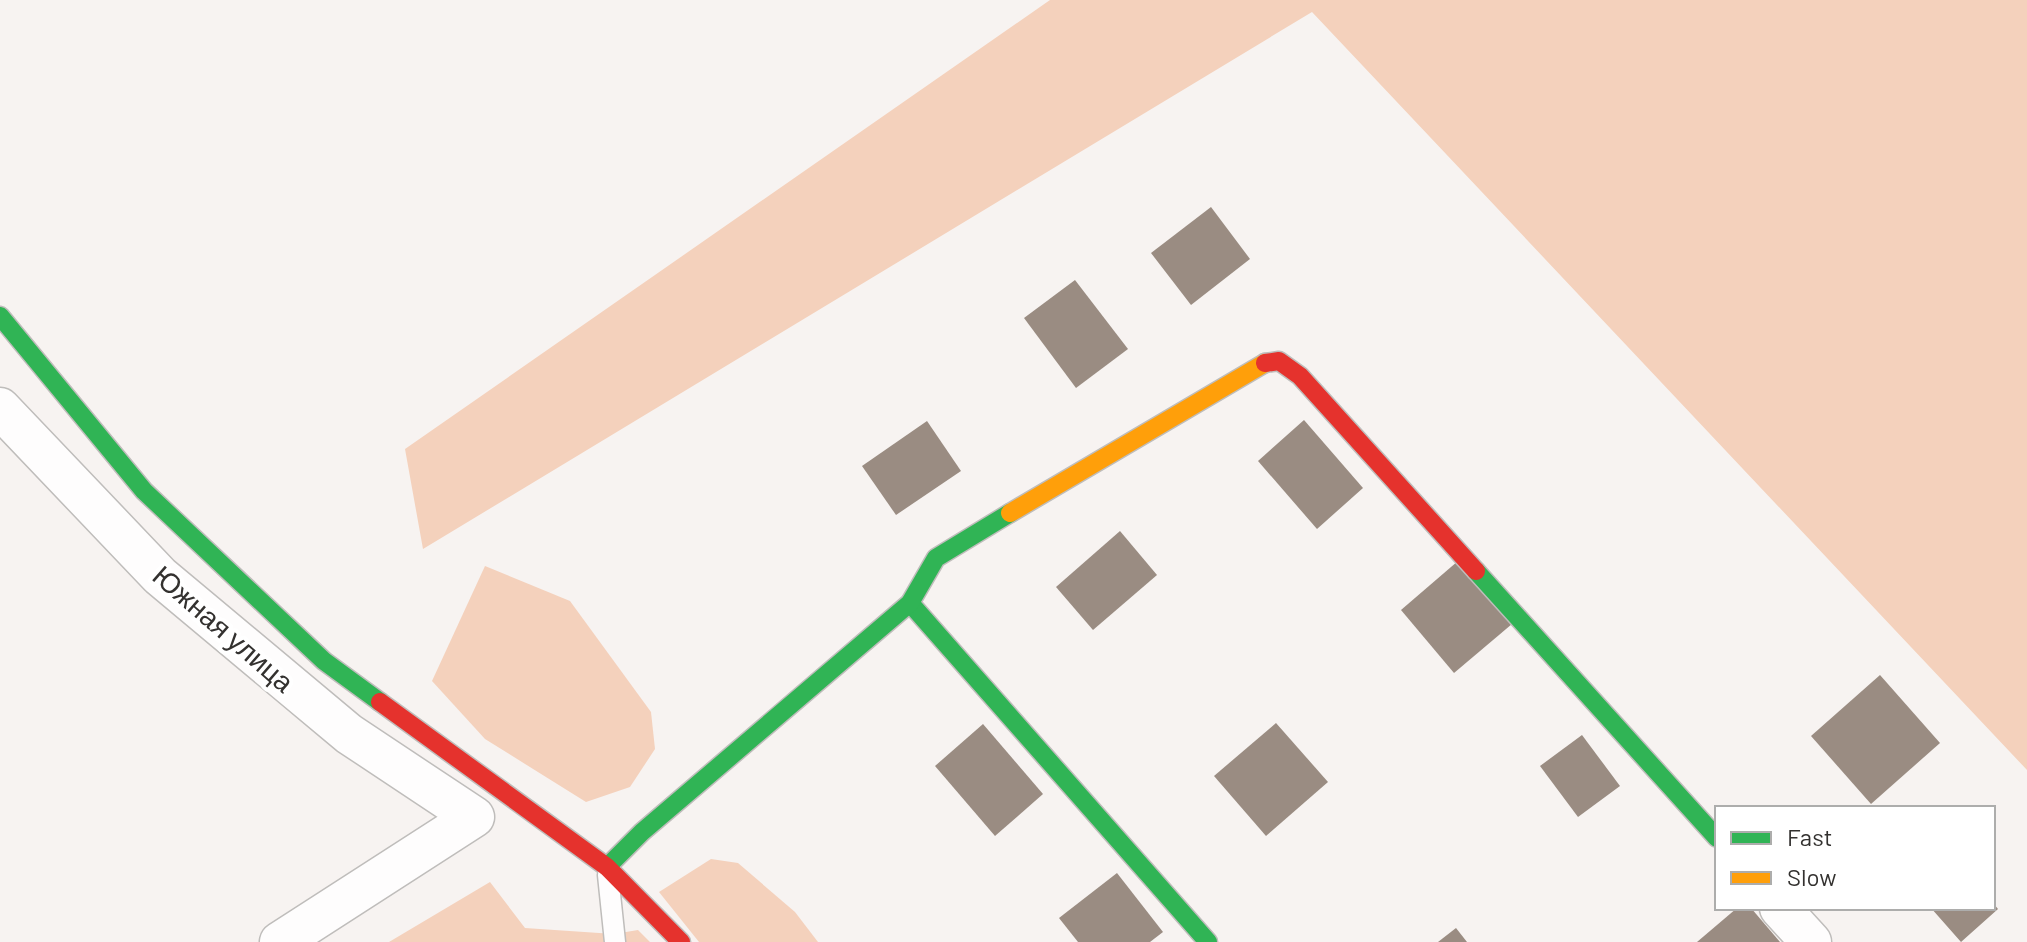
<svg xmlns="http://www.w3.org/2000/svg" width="2027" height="942" font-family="Barlow,sans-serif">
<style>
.green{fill:#f4d1bc}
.building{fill:#9a8c82}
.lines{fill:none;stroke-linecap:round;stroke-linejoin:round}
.lane-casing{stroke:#bfbdbb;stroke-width:23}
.street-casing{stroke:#bfbdbb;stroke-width:43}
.fast-casing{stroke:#bfbdbb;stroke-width:21}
.slow-casing{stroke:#bfbdbb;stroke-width:21}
.jam-casing{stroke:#bfbdbb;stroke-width:21}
.lane{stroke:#fefdfd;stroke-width:20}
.street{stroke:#fefdfd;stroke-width:40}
.fast{stroke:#30b455;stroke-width:18}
.slow{stroke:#ff9f0a;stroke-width:18}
.jam{stroke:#e5322d;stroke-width:18}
.labels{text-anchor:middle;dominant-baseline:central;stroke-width:8;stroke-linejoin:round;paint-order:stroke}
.street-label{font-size:28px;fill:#33312f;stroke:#fff}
</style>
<rect width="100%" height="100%" fill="#f7f3f1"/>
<!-- green -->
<g class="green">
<path d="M1050,0H2027V770L1312,12L423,549L405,449Z"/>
<path d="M485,566L570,601L651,712L655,749L630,787L586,802L485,739L432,681Z"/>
<path d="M711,859L738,863L795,912L818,942H699L659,892Z"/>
<path d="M490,882L525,928L614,934L638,930L650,942H389Z"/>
</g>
<!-- building -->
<g class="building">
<path d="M1211,207L1250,259L1191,305L1151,253Z"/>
<path d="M1075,280L1128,349L1076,388L1024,318Z"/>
<path d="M1304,420L1363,488L1317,529L1258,461Z"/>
<path d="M927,421L961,471L896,515L862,466Z"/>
<path d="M1120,531L1157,575L1093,630L1056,587Z"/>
<path d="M1458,561L1512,624L1454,673L1401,610Z"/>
<path d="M1880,675L1940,743L1871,804L1811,736Z"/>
<path d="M1276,723L1328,782L1266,836L1214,776Z"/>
<path d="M983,724L1043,794L995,836L935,766Z"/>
<path d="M1582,735L1620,786L1578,817L1540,766Z"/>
<path d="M1117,873L1163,932L1150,942H1078L1059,918Z"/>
<path d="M1993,903L1998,909L1961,942L1931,908H1993Z"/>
<path d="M1737,908H1751L1780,942H1697Z"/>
<path d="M1456,928L1467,942H1438Z"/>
</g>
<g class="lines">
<!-- lane casing -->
<g class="lane-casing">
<path id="lane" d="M608,875L615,942"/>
</g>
<!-- street casing -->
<g class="street-casing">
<g id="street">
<path d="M0,408L160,576L349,734L474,817L280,942"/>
<path d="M1780,908L1811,942"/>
</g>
</g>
<!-- fast casing -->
<g class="fast-casing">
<g id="fast">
<path d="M0,316L144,491L324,661L380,702"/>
<path d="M1476,571L1717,838"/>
<path d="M910,603L1208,942"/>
<path d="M607,867L642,832L910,603L936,558L1010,513"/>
</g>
</g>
<!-- slow casing -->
<g class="slow-casing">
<path id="slow" d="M1010,513L1265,363"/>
</g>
<!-- jam casing -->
<g class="jam-casing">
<g id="jam">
<path d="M1265,363L1279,361L1300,376L1476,571"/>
<path d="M380,702L607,867L681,942"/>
</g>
</g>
<!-- lane -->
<use href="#lane" class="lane"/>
<!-- street -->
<use href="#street" class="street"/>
<!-- fast -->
<use href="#fast" class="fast"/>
<!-- slow -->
<use href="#slow" class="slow"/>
<!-- jam -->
<use href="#jam" class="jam"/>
</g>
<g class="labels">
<!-- street labels -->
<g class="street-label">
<text transform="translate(224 628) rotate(41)">Южная улица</text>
</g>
</g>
<!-- legend -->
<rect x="1715" y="806" width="280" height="104" fill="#ffffff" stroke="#adadac" stroke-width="2"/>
<rect x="1731" y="832" width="40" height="12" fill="#30b455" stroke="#adadac" stroke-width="2"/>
<text x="1787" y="846" font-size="24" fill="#33312f">Fast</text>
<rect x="1731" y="872" width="40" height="12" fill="#ff9f0a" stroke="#adadac" stroke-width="2"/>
<text x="1787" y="886" font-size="24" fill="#33312f">Slow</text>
</svg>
